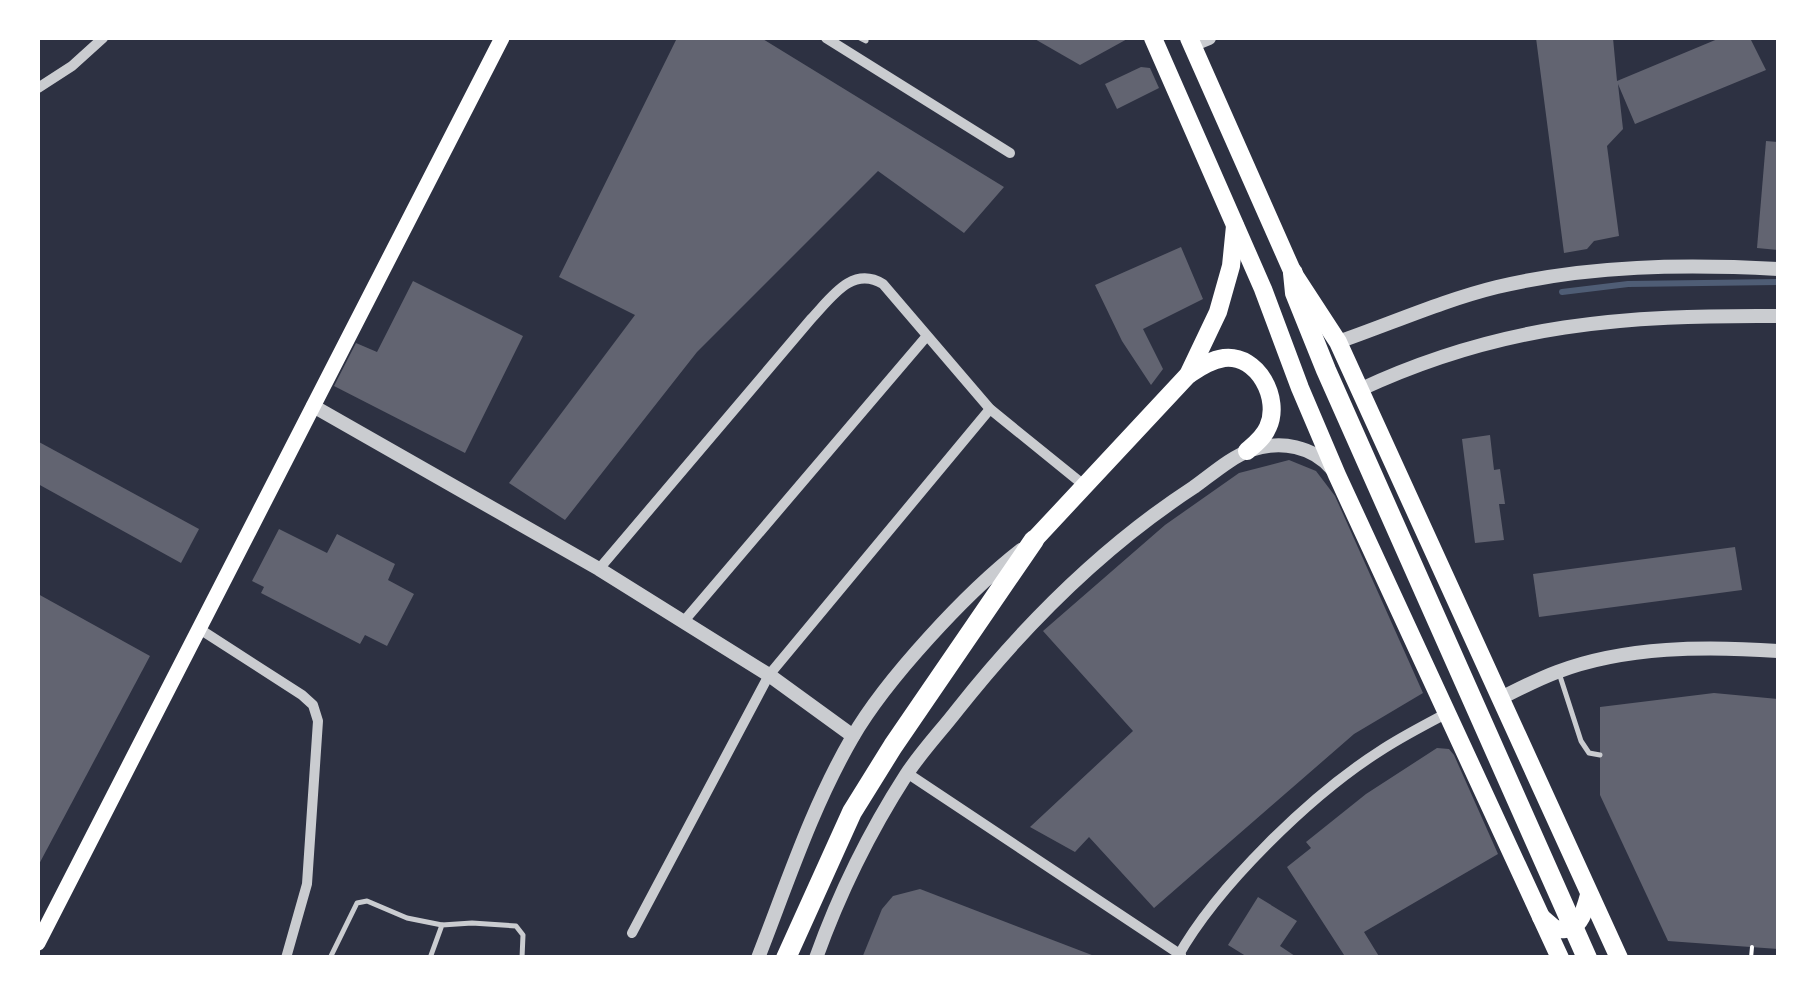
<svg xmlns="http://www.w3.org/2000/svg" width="1816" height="995" font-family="Figtree,sans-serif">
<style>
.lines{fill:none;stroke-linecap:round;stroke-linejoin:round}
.stream{stroke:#4f5d75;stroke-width:6}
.building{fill:#626471}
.path{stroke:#fff;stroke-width:4}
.service{stroke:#caccd0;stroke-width:5}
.minor{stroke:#caccd0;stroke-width:10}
.tertiary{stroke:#caccd0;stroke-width:14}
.secondary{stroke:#fff;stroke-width:15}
.primary{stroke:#fff;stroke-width:18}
.motorway{stroke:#fff;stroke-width:20}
</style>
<rect width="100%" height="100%" fill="#2d3142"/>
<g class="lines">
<!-- stream -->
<path class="stream" d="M1562,292L1628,284L1778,282"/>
</g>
<!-- building -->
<g class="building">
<path d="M677,38H761L1004,187L964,233L878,171L697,352L565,520L509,483L635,315L559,277Z"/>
<path d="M1033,38H1129L1080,65Z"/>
<path d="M1536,38H1613L1617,81L1720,38H1750L1766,70L1635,124L1618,84L1623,129L1607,146L1619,236L1594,241L1587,249L1564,253Z"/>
<path d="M1141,67L1150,68L1159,88L1117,109L1105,84Z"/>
<path d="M1766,141L1778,142V250L1757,248Z"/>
<path d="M1181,247L1203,299L1143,329L1163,369L1151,385L1122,341L1095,285Z"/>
<path d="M413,281L523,336L465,453L334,386L356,343L377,352Z"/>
<path d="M1490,435L1494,470L1500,469L1505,504H1499L1504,540L1475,543L1462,439Z"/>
<path d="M39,442L199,529L181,563L38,484Z"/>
<path d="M1289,460L1316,471L1335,496L1423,693L1354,734L1154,908L1089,837L1075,852L1030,827L1133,731L1043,631L1165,525L1239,473Z"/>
<path d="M279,529L327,553L337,534L395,564L388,580L414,594L387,646L365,635L360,644L261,593L264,587L252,581Z"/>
<path d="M1735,547L1742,590L1539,617L1533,574Z"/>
<path d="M38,594L150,656L38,866Z"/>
<path d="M1714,693L1778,699V949L1668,941L1600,795V707Z"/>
<path d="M1437,748L1449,749L1454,755L1498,854L1364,932L1380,958H1346L1287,867L1311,848L1306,842L1366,794Z"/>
<path d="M920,889L1097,957V958H862L882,909L893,896Z"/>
<path d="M1258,897L1297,921L1280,946L1298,958H1249L1228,945Z"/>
</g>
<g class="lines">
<!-- path -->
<path class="path" d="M1751,958L1752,947"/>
<!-- service -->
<g class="service">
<path d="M860,38L866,41"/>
<path d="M1559,673L1581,741L1589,753L1600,755"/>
<path d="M330,958L357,903L367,901L407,918L442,925"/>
<path d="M430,958L442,925L472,923L516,926L523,935L522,958"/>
</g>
<!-- minor -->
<g class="minor">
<path d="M826,38L1010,153"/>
<path d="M38,88L72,66L103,38"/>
<path d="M599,569L811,319C831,298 852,265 883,284L990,409L1085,486"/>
<path d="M684,621L926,337"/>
<path d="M198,628L302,695L313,705L318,721L307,884L286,958"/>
<path d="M907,773L1181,955"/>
<path d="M632,933L769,675L990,409"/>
<path d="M1177,958C1217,886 1311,795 1380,751C1401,737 1425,725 1447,713"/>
</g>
<!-- tertiary -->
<g class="tertiary">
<path d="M1192,45L1209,38"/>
<path d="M1338,342C1390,324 1444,300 1497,287C1589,265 1685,264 1778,269"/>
<path d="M1359,390C1502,323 1624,315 1778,316"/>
<path d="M313,406L599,569L769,675L853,736"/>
<path d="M1501,698C1519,689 1538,679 1557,672C1625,646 1707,646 1778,651"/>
<path d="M758,958C787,884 812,807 852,738C886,679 967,592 1021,550"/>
<path d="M816,958C839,894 870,831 906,775C921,752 941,731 958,709C1026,623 1102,547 1194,487C1211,475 1231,457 1251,450C1281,440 1313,446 1333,470"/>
</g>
<!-- secondary -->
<path class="secondary" d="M38,943L502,38"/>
<!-- primary -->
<g class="primary">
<path d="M1153,38L1263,289L1300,388L1337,475L1560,958"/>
<path d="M1189,38L1293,273L1338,342L1619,958"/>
<path d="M1188,375C1199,368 1210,360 1224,358C1258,354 1281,399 1268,427C1264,437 1255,444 1247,451"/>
<path d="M1034,540L1188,375L1218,312L1231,266L1235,226"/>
<path d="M1541,917L1555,929C1579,932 1584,914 1589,895"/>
</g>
<!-- motorway -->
<g class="motorway">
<path d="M1293,273L1295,293L1326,370L1587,958"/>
<path d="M786,958L852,812L893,746L1034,540"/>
</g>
</g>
<!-- border -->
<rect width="1816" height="995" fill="none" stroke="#ffffff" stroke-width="80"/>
</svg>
